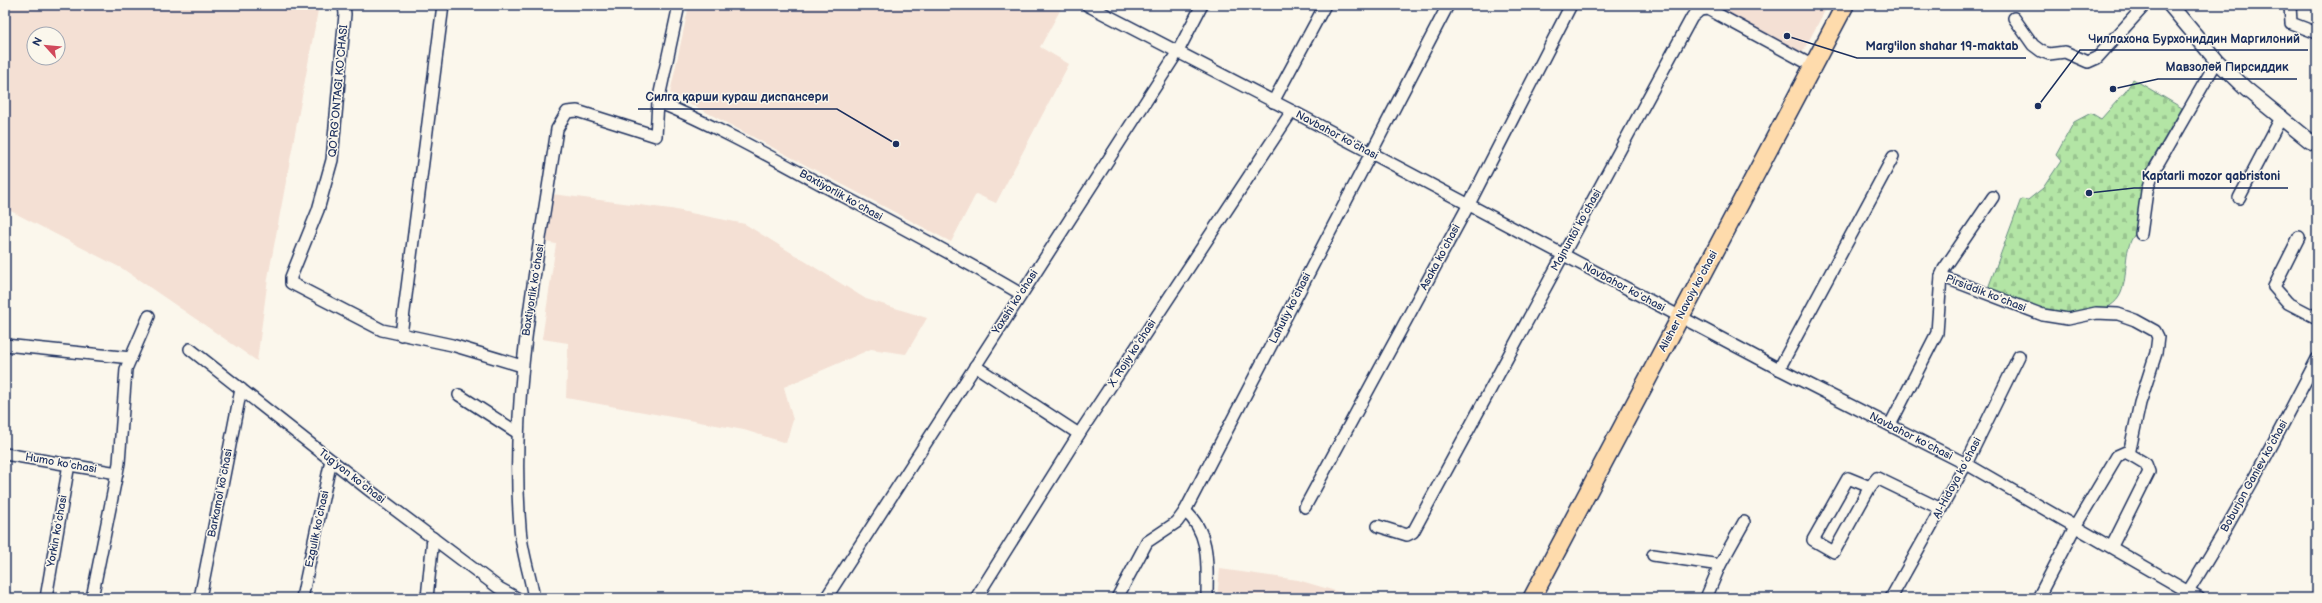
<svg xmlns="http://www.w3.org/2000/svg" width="2322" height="603" font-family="'Balsamiq Sans',sans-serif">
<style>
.built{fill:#f4e0d4;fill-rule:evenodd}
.cemetery{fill:url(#cemetery-stones);stroke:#678a82}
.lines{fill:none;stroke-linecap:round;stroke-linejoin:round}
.minor-casing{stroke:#1b2f5e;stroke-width:14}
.tertiary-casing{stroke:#1b2f5e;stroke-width:17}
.primary-casing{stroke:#1b2f5e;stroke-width:20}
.minor{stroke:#fbf7ec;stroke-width:11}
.tertiary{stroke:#fbf7ec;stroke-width:14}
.primary{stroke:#fedbac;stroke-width:17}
.labels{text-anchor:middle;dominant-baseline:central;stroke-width:3;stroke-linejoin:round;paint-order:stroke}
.street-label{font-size:11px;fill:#1b2f5e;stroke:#fbf7ec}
.leader{fill:none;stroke:#1b2f5e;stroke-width:1.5}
.callout-dot{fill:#1b2f5e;stroke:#fbf7ec;stroke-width:1.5}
.callout-label{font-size:12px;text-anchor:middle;font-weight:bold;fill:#1b2f5e;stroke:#fbf7ec;stroke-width:3;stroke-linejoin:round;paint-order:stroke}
</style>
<defs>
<pattern id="cemetery-stones" width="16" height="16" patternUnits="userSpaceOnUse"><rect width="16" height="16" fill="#b3e5a5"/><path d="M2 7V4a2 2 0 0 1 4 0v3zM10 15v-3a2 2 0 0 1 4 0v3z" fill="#99c590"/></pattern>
</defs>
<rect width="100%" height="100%" fill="#fbf7ec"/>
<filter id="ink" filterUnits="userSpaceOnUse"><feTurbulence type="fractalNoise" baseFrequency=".025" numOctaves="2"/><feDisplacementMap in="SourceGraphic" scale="8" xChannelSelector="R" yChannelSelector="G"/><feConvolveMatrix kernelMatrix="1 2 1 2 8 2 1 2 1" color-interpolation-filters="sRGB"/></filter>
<g filter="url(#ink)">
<!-- built -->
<g class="built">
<path d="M5,5H319L268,278L257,361L123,269L5,208ZM34,34H58V58H34Z"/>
<path d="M689,5H1063L1040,47L1069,64L996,203L976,194L951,242L670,93Z"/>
<path d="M1707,5H1828L1800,57Z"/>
<path d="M552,194L671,209L745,224L866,299L927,318L906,354L871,349L784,387L793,420L786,443L744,430L566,398L568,343L542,339L556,244L545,242Z"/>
<path d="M1220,569L1298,580L1359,598H1217Z"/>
</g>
<!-- cemetery -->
<path class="cemetery" d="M2133,79L2182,108L2145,172L2135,234C2122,251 2129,274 2121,293C2112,315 2077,316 2057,314C2038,312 2007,298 1987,291L2021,199L2028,200L2043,188L2061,161L2056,155L2074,122L2091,113L2101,119L2126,91Z"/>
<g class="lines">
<!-- minor casing -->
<g class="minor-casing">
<g id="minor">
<path d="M344,5L345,14L332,160L318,210L291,277V283L382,330L452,345L522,366"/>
<path d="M1087,5L1292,111L1779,369L1970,466L2199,598"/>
<path d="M2290,5L2291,23L2317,33"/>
<path d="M2014,18L2033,45L2041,51L2049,54L2065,52L2088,62L2097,58L2145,5"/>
<path d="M658,102C716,126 771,157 826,187C892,222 957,256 1021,294"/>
<path d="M1273,102L1325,5"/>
<path d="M2239,198L2282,116"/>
<path d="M2141,234L2147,191L2153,172L2217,61"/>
<path d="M2299,237L2274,287L2288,303L2317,318"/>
<path d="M1941,276L2043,315L2068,319L2096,313L2118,314L2135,320L2155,331L2158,337L2156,353L2140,403L2129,454"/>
<path d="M401,335L443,5"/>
<path d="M5,345L131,358"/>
<path d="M190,349L369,490L499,588L517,598"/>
<path d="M975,366L1079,434"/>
<path d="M1779,369L1893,157"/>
<path d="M459,395L518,433"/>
<path d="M1890,425L1937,333L1941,276L1944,269L1993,197"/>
<path d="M5,454L117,473"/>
<path d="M1870,487L1848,478L1813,540L1834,552L1870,487L1877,478L1941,509"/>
<path d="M1305,507L1468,206L1571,5"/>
<path d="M1185,511C1211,534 1207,565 1207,598"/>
<path d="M1378,526L1407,535L1413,532L1692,17L1700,10L1708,9L1813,66"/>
<path d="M1653,555L1720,565"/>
<path d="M46,598L69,464"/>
<path d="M92,598L119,463L126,369L149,316"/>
<path d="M200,598L241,389"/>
<path d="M302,598L331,460"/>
<path d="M427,598L433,538"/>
<path d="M534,598C530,574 521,550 520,527C509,393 538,260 557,129L567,112L577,111L656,136L658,102L679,5"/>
<path d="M826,598L1177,53L1202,5"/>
<path d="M976,598L1079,434L1292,111"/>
<path d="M1117,598L1147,542L1177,522L1185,511L1448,5"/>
<path d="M1706,598L1720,565L1744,522"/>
<path d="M1891,598L1966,464L2019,356"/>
<path d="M2038,598L2076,525L2117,456L2126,452L2146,464L2149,472L2112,546"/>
<path d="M2184,598C2233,521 2275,440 2317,359"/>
</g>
</g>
<!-- tertiary casing -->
<g class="tertiary-casing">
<path id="tertiary" d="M2170,5L2217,61L2246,89L2310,141L2317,144"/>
</g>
<!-- primary casing -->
<g class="primary-casing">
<path id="primary" d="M1532,598L1845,5"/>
</g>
<!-- minor -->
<use href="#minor" class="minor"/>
<!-- tertiary -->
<use href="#tertiary" class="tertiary"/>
<!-- primary -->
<use href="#primary" class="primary"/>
</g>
</g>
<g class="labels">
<!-- street labels -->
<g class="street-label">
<text transform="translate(338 91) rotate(-85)">QO‘RG‘ONTAGI KO‘CHASI</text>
<text transform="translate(1337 135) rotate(28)">Navbahor koʻchasi</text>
<text transform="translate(841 195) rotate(29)">Baxtiyorlik koʻchasi</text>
<text transform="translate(1576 230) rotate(-61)">Majnuntol koʻchasi</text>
<text transform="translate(1440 257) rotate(-62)">Asaka koʻchasi</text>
<text transform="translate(1624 287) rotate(28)">Navbahor koʻchasi</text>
<text transform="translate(533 290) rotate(-81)">Baxtiyorlik koʻchasi</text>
<text transform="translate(1986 293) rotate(21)">Pirsiddik koʻchasi</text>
<text transform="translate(1688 301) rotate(-62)">Alisher Navoiy koʻchasi</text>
<text transform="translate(1015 302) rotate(-57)">Yaxshi koʻchasi</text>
<text transform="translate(1290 308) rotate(-63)">Lahutiy koʻchasi</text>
<text transform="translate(1132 353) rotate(-57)">X. Rojiy koʻchasi</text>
<text transform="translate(1911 436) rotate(27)">Navbahor koʻchasi</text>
<text transform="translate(61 463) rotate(10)">Humo koʻchasi</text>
<text transform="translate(352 476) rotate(38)">Tugʻyon koʻchasi</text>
<text transform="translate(2254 476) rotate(-61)">Boburjon Ganiev koʻchasi</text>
<text transform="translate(1957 478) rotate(-62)">Al-Hidoya koʻchasi</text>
<text transform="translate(220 493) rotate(-79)">Barkamol koʻchasi</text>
<text transform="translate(317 529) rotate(-78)">Ezgulik koʻchasi</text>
<text transform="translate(57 531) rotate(-80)">Yorkin koʻchasi</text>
</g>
</g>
<!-- callouts -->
<path class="leader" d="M2038 106L2080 50H2308M1787 36L1857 58H2026M2113 89L2158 79H2297M896 144L837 109H638M2089 193L2134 188H2288"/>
<g class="callout-dot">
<circle cx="2038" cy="106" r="4"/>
<circle cx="1787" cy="36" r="4"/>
<circle cx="2113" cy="89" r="4"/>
<circle cx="896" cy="144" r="4"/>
<circle cx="2089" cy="193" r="4"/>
</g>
<g class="callout-label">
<text x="2194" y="43">Чиллахона Бурхониддин Маргилоний</text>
<text x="1942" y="50">Marg'ilon shahar 19-maktab</text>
<text x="2227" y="71">Мавзолей Пирсиддик</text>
<text x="737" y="101">Силга қарши кураш диспансери</text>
<text x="2211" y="180">Kaptarli mozor qabristoni</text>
</g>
<!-- margin -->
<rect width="2322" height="603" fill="none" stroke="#fbf7ec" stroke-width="20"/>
<rect x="10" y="10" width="2302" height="583" fill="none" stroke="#1b2f5e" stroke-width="1.5" filter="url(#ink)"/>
<!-- north arrow -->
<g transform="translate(46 46) rotate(297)"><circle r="19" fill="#fbf7ec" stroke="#a1a7b3"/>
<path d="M0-3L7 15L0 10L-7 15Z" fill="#d1495b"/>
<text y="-6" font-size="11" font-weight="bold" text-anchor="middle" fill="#1b2f5e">N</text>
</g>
</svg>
